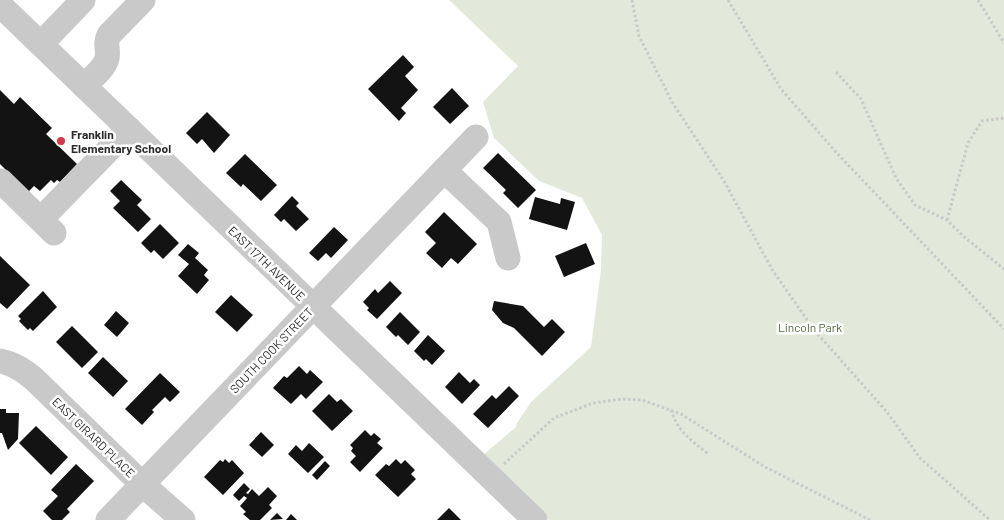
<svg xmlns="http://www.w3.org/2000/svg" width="1004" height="520" font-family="Barlow,sans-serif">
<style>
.green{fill:#e3e9da}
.building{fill:#131313}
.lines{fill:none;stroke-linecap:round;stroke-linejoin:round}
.path{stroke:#c9c9c9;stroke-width:3;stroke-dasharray:2.5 2.5;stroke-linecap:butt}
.minor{stroke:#c9c9c9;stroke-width:25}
.poi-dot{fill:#da3749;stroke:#fff;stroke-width:2}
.labels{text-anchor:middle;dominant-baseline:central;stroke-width:5;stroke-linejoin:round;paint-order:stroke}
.poi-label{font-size:12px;font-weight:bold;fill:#2c2c2c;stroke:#fff;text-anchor:start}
.street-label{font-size:12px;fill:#2c2c2c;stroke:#fff}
.park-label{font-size:12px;fill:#51653d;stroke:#fff}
</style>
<rect width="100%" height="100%" fill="#fff"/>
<!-- green -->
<path class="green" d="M449,0H1004V520H549L482,456L516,427L517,423L531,402L591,347L601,270L602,235L582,198L539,181L494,138L483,102L518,66Z"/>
<!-- building -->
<g class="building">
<path d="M403,55L414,67L405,76L418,90L401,108L406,113L399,121L368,89Z"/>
<path d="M452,88L469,106L450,124L433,107Z"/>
<path d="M0,90L14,104L20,97L52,128L46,134L77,164L60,182L57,180L54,183L51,180L40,191L34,186L28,192L0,164Z"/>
<path d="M207,112L230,135L214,153L202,139L197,144L186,133Z"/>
<path d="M498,153L536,190L518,208L503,193L506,190L483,168Z"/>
<path d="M245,154L277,185L261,201L243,184L241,187L226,173Z"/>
<path d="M121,180L142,200L137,205L151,219L138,232L113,208L120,201L110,191Z"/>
<path d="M292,196L299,203L296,206L309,219L296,231L284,219L281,222L274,215Z"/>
<path d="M535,197L560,204L561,198L575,202L567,230L529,219Z"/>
<path d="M444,212L477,244L458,264L451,258L442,268L426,253L436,243L425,232Z"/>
<path d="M160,224L179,243L163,259L154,250L151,253L141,243Z"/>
<path d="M334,227L348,240L331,258L326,253L318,261L309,253Z"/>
<path d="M586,243L595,264L564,277L555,256Z"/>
<path d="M188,244L199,253L195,258L208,270L204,275L209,280L197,294L178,276L189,264L178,255Z"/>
<path d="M0,256L30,285L7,309L0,303Z"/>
<path d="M390,281L402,293L377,319L367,310L369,308L363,302L375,289L378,293Z"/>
<path d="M43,291L57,307L33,331L30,328L28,330L19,321L21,319L18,316Z"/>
<path d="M231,295L253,315L237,332L215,312Z"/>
<path d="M494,301L523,306L544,327L552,319L565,332L542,356L514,328L503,323L492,310Z"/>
<path d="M116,311L129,323L117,337L104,325Z"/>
<path d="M400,312L420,332L408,345L398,335L396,337L386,327Z"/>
<path d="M72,326L98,352L82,368L56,342Z"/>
<path d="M428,335L445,351L432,365L426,359L424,361L414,351Z"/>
<path d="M103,357L128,381L113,397L88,373Z"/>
<path d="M299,366L307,374L310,370L323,382L306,399L301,394L291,404L273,388L284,376L287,378Z"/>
<path d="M459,372L470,383L474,379L480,385L462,404L445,387Z"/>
<path d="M160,373L180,392L170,402L165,397L152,410L154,412L142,425L125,409Z"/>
<path d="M509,386L519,396L488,428L473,414L492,395L496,399Z"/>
<path d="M329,394L337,402L341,399L353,411L332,431L312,411Z"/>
<path d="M0,409H6V413H19L18,439L8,450L2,433H0Z"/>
<path d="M36,426L68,457L51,475L19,443Z"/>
<path d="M365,430L371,436L374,433L381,439L377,443L383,448L360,472L350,462L356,456L351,451L353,448L350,445Z"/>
<path d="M261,432L274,445L262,457L249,445Z"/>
<path d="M309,443L324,457L308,473L288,454L296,445L302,451Z"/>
<path d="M225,459L229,463L232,460L244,473L223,495L204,477L220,460L223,462Z"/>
<path d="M396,459L401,464L405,460L415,470L411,474L416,479L398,497L375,475L386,464L389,466Z"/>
<path d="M325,461L330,466L317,480L312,475Z"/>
<path d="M76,464L94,481L67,509L70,512L62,520H52L43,511L58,496L51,490Z"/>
<path d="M244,483L250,489L246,493L248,494L252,489L259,496L268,487L277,496L269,505L272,508L260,520H250L243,514L246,512L240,506L247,498L244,496L239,501L233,495Z"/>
<path d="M449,508L461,520H437Z"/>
<path d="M277,513L283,519L270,520Z"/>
<path d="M291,514L297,520H286Z"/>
</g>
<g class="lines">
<!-- path -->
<g class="path">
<path d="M632,0L639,36L672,102L724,181L773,271L815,331L887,412L920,458L990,520"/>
<path d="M728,0L781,89L834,150L1004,329"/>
<path d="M978,0L1004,43"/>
<path d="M836,72L861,99L896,178L915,205L947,220L963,236L1004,269"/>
<path d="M947,220L968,143L982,121L1004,118"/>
<path d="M671,410C678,432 691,440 708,454"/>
<path d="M504,464L554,418L593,403L622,399L642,400L681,414L765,467L870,520"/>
</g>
<!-- minor -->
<g class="minor">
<path d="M0,5L535,520"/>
<path d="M41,44L83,0"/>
<path d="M84,86C91,79 105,68 107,58C109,48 104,45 109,35L143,0"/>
<path d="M444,170L499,222L508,258"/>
<path d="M1,181L54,233"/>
<path d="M41,219L129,129"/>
<path d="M0,361C14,364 23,370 34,379L142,484L183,520"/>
<path d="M108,520L476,137"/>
</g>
</g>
<!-- markers -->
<circle class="poi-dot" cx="61" cy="141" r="5"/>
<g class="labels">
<!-- poi labels -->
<g class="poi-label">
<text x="71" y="134">Franklin<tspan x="71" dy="14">Elementary School</tspan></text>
</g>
<!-- street labels -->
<g class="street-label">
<text transform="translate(267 263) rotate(44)">EAST 17TH AVENUE</text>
<text transform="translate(271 350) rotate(-46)">SOUTH COOK STREET</text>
<text transform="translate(94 437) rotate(44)">EAST GIRARD PLACE</text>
</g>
<!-- park labels -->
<g class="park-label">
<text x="810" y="327">Lincoln Park</text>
</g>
</g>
</svg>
